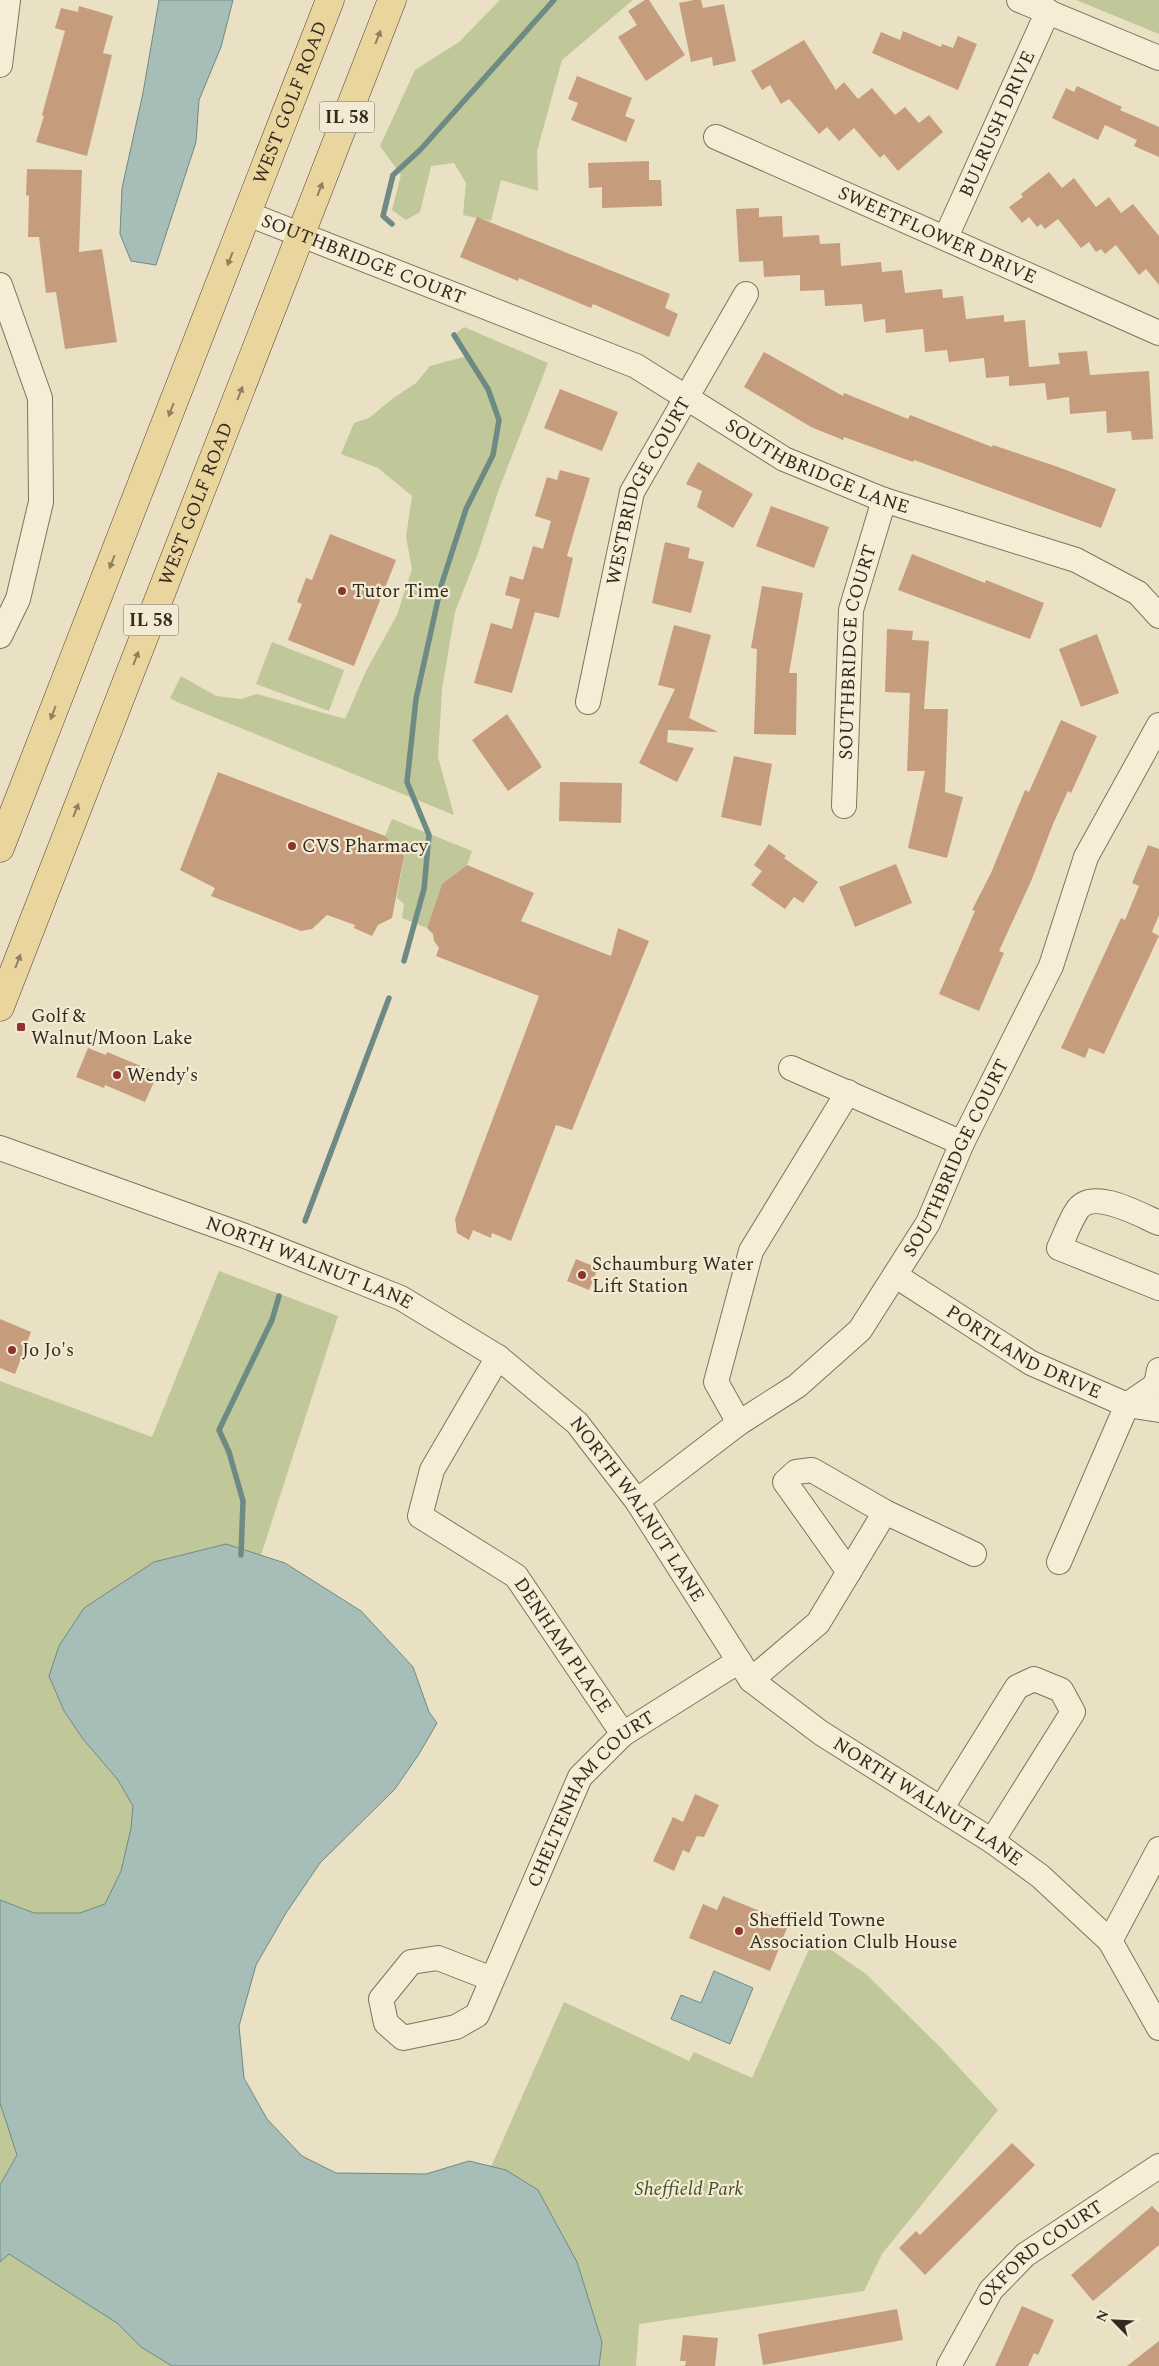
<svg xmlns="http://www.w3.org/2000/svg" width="1159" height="2366" font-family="Spectral,serif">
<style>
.green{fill:#c0c799}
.water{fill:#a6beb7;stroke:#6d8b84}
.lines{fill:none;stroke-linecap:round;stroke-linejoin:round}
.stream{stroke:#6d8b84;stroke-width:5.5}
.building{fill:#c59d7d}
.minor-casing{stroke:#83725c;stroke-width:26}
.major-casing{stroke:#514030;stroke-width:29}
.minor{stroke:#f6edd7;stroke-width:24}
.major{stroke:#ead59f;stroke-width:28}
.oneway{fill:#8f805f}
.poi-dot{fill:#8d3331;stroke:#f2ead3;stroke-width:2}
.labels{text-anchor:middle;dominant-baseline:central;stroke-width:4.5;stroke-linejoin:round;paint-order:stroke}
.shield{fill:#f2ead3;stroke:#6d6455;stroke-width:1}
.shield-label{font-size:18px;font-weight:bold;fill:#342a1f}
.street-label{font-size:19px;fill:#342a1f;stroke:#f2ead3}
.poi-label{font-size:19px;fill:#342a1f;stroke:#f2ead3;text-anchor:start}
.park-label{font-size:19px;font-style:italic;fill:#444f27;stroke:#f2ead3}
</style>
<rect width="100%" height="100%" fill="#eae0c4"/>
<!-- green -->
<g class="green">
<path d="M500,0H633L562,60L537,151L538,191L501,180L491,221L463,215L466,183L454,163L431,166L420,212L406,220L392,210L401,175L380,146L415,70L459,42Z"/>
<path d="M1076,0H1159V34Z"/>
<path d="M464,327L548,363L499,489L478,553L455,612L442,689L438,757L454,815L177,702L170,698L181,676L216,696L241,699L257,694L345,719L366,671L397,615L412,569L406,537L412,496L378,468L341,454L354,423L369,418L392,399L416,383L430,366L467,356L454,335Z"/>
<path d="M272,642L344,670L329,711L256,684Z"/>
<path d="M392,819L472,851L467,865L442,884L427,928L402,918L404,904L397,898L404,856L385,836Z"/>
<path d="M219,1271L338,1316L261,1555L226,1544L154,1562L84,1608L59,1646L50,1676L64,1711L83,1739L118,1780L133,1806L132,1828L121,1871L105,1904L81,1913H33L0,1900V1381L152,1437Z"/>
<path d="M814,1938L866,1974L941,2048L998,2110L882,2254L864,2291L639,2324L636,2366H599L602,2342L577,2262L538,2190L491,2167L564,2002L689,2061L694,2052L752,2078Z"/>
<path d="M0,2102L17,2154L0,2185Z"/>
<path d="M0,2205L141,2347L172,2366H0Z"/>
</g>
<!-- water -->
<g class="water">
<path d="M159,0H233L221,47L199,100L196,142L156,265L131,261L120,234L122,188L143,93Z"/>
<path d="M226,1544L285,1563L361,1611L413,1667L429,1712L437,1723L419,1754L395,1789L320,1863L286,1913L256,1965L239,2026L244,2078L267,2119L302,2156L336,2173L426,2174L469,2161L506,2170L538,2190L577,2262L602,2342L599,2366H172L141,2347L117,2323L9,2254L0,2262V2185L17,2155L0,2103V1900L34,1913H80L105,1904L121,1871L131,1828L133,1806L118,1780L83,1739L64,1711L49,1676L59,1646L84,1608L154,1562Z"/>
<path d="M714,1971L753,1988L730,2044L671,2019L681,1995L701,2003Z"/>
</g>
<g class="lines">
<!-- stream -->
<g class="stream">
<path d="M392,224L383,216L393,175L421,149L554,0"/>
<path d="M404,961L424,889L429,835L407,782L416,699L441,586L466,509L493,455L499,420L488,389L454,335"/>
<path d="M305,1221L389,998"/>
<path d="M241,1555L243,1501L229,1452L219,1430L272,1320L279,1296"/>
</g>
</g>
<!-- building -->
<g class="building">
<path d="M645,0H649L685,55L646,81L618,37L637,25L628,11Z"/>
<path d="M694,0H701L703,8L724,4L736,61L713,66L712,57L691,62L679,3Z"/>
<path d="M79,6L113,16L103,53L112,55L87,156L36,142L44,116L42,115L65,31L55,28L61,8L78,12Z"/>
<path d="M903,31L941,47L942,44L953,48L958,36L977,44L958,90L872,53L881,32L900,40Z"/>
<path d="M804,40L836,90L844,82L858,99L872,88L895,115L905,107L919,123L929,115L943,132L898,171L884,154L880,158L854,128L839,141L827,127L819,134L789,99L781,104L770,85L762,90L751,71Z"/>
<path d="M577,76L632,98L625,116L635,120L626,142L571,120L578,103L568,99Z"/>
<path d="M1077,86L1122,107L1120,110L1159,127V157L1134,146L1137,140L1105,125L1098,140L1052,118L1066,88L1074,92Z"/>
<path d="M649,161V180H661L662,206L602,208V187L589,188L588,163Z"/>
<path d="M27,169L82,170L79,252L102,249L117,342L65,349L56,292L46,293L39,237H28L29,196L26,195Z"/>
<path d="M1049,172L1062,188L1074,178L1096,207L1109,197L1121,213L1133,204L1159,236V285L1146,269L1139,275L1116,245L1105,254L1101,249L1096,252L1089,242L1081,248L1058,219L1045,229L1041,224L1037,227L1029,217L1022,223L1009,207L1023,197L1021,194Z"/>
<path d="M759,208V217L782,216L783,237L819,235L820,244L840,243L841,266L881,262L882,272L902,270L905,293L942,289L943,298L963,296L966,319L1004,315V322L1025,320L1029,367L1060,364L1058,353L1087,351L1090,375L1149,371L1153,439L1132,440L1131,431L1107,433L1106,411L1070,414L1069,397L1047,400L1045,383L1009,386V376L986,378L984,358L949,362L947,350L925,352L923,329L886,333L885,319L864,322L862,304L825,306L824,290L800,291V275L764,277L763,261L739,262L736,209Z"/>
<path d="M477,217L670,294L665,308L678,314L669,337L593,304L591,308L519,278L518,281L460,257Z"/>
<path d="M764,352L843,396L844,393L908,419L910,415L992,447L993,445L1058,467L1116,489L1101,528L914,460L913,462L844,437L843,440L811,427L744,387Z"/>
<path d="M560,389L618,412L602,451L544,428Z"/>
<path d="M698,462L753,494L733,528L697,507L702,491L686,484Z"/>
<path d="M560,470L590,478L567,556L573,558L559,618L535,612L512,693L474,683L491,623L512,629L520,599L505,595L510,576L523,580L533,546L543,549L551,521L535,516L547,477L557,480Z"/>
<path d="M771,506L829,527L814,568L756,546Z"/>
<path d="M330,534L396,560L354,666L288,640L302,604L297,602L306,578L312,580Z"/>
<path d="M665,542L690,548L688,558L704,562L691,613L652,603Z"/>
<path d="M912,554L985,583L986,580L1044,603L1030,639L898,590Z"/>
<path d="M762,586L803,593L789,673H797L796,735L754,734L757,649L751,648Z"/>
<path d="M674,625L711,635L689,718L718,732L668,730L667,742L694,748L677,782L639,763L675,689L658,685Z"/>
<path d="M887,629L913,631L912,640L929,641L924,709H948L945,792L963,797L947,858L908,848L925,771H907L910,693L885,692Z"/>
<path d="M1097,634L1119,693L1081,707L1059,649Z"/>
<path d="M507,714L542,767L508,791L472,740Z"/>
<path d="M1061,720L1097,736L1071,793L1068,791L1053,824L1032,879L999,951L1004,953L979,1011L939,994L975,911L972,910L991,873L1025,790L1029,792Z"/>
<path d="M734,756L772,764L761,826L721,817Z"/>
<path d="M218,772L385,836L404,856L392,918L378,925L372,936L354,928L355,925L327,915L312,929L301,931L211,896L215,888L180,870Z"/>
<path d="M560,782L622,783L621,823L559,821Z"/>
<path d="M769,844L786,856L784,858L818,882L803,903L794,897L785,909L751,885L762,871L754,865Z"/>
<path d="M1148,845L1159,849V915L1152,932L1159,936L1104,1054L1089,1048L1085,1058L1061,1048L1121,918L1125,920L1139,886L1132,883Z"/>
<path d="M896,864L912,903L855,927L839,887Z"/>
<path d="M467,865L534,893L521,921L611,956L618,928L649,941L572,1130L556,1125L511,1241L492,1233L491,1238L473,1230L469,1240L457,1233L455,1219L539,996L436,956L439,948L434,941L433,934L427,928L442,884Z"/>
<path d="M88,1048L106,1055L107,1052L158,1073L145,1102L105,1085L104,1088L76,1077Z"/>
<path d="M576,1259L598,1268L589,1290L567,1281Z"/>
<path d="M0,1319L31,1332L15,1374L0,1368Z"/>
<path d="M695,1794L719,1805L704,1837L697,1836L689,1853L683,1850L674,1871L653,1861L673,1817L683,1822Z"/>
<path d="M723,1896L789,1923L770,1971L689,1938L703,1904L717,1910Z"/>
<path d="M1012,2143L1035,2165L925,2275L899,2248L916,2231L920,2235Z"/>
<path d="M1152,2206L1159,2213V2245L1093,2301L1071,2275Z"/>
<path d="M1022,2306L1054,2320L1038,2355L1034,2353L1028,2366H995Z"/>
<path d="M897,2309L903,2340L763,2365L758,2334Z"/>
<path d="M683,2335L718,2338L715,2366H685L686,2361H680Z"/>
<path d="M1159,2341V2366H1127Z"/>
</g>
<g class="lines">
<!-- minor casing -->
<g class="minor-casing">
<g id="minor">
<path d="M1019,0L1159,58"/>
<path d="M0,65L8,0"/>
<path id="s1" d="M716,137L1159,333"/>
<path id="s2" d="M248,214L636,366L784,459L884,500L1076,560L1138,593L1159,616"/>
<path id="s3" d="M946,237L1048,11"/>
<path d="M0,285L40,398L41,502L18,599L0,636"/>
<path id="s4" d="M588,702L632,492L746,294"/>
<path id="s5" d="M844,806L851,610L884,500"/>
<path d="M791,1068L962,1143"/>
<path id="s6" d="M0,1148L245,1236L401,1298L498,1357L577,1423L637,1501L751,1680L821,1733L992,1841L1040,1876L1110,1941L1159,2028"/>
<path d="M1159,1223C1140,1215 1094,1188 1078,1209C1070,1220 1065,1236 1059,1248L1159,1288"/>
<path id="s7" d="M896,1276L1031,1363L1127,1405L1159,1410"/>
<path id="s8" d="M498,1357L432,1470L420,1516L516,1576L623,1734"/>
<path d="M739,1423L716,1382L751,1251L848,1092"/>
<path id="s9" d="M637,1501L739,1423L797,1386L860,1330L928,1223L962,1143L1051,966L1086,857L1159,725"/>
<path d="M1059,1562L1127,1405L1156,1385L1159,1370"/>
<path d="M849,1572L785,1482L796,1472L812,1470L885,1512L974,1554"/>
<path d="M751,1680L818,1623L885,1512"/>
<path d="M941,1809L1017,1687L1034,1679L1061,1690L1073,1712L992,1841"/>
<path d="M1110,1941L1159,1849"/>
<path id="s10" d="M492,1979L438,1958L411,1962L381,1999L386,2023L403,2038L456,2027L477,2015L580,1777L623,1734L739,1661"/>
<path id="s11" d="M949,2366L991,2290L1025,2255L1159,2166"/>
</g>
</g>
<!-- major casing -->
<g class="major-casing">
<g id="major">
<path id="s12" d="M0,848L330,0"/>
<path id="s13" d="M0,1007L392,0"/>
</g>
</g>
<!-- minor -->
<use href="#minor" class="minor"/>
<!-- major -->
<use href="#major" class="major"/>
</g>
<!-- one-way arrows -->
<defs><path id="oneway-solid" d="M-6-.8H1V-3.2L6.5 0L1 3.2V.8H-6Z" transform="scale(1.25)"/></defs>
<g class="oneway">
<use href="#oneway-solid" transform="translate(378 37) rotate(-69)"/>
<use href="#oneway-solid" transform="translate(320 189) rotate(-69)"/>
<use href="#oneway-solid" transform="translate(230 259) rotate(111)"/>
<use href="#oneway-solid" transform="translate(240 393) rotate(-69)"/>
<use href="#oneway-solid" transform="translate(171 410) rotate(111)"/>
<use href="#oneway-solid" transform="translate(112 562) rotate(111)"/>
<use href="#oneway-solid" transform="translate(136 658) rotate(-69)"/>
<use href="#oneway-solid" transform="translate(53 713) rotate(111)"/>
<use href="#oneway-solid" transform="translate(76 810) rotate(-69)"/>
<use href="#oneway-solid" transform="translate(18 961) rotate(-69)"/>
</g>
<!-- markers -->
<g class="poi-dot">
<circle cx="342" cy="591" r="5"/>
<circle cx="292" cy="846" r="5"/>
<rect x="16" y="1022" width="10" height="10" rx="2.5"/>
<circle cx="117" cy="1075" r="5"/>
<circle cx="582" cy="1275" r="5"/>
<circle cx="12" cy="1350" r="5"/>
<circle cx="739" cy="1931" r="5"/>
</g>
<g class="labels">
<!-- shield labels -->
<g class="shield">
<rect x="319.5" y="101.5" width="55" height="31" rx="4"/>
<rect x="123.5" y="604.5" width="55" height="31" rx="4"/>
</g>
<g class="shield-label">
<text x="347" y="117">IL 58</text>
<text x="151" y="620">IL 58</text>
</g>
<!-- street labels -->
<g class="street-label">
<text stroke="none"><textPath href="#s12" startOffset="800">WEST GOLF ROAD</textPath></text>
<text stroke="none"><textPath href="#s3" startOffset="124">BULRUSH DRIVE</textPath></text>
<text stroke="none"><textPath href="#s1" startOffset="242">SWEETFLOWER DRIVE</textPath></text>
<text stroke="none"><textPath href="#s2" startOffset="124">SOUTHBRIDGE COURT</textPath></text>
<text stroke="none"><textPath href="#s2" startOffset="625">SOUTHBRIDGE LANE</textPath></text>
<text stroke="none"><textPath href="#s4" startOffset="221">WESTBRIDGE COURT</textPath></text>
<text stroke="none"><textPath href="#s13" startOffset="540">WEST GOLF ROAD</textPath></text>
<text stroke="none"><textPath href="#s5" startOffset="155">SOUTHBRIDGE COURT</textPath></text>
<text stroke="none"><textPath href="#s9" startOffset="479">SOUTHBRIDGE COURT</textPath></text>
<text stroke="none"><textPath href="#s6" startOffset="330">NORTH WALNUT LANE</textPath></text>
<text stroke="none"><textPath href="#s7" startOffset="149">PORTLAND DRIVE</textPath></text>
<text stroke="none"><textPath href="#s6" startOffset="750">NORTH WALNUT LANE</textPath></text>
<text stroke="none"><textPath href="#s8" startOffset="375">DENHAM PLACE</textPath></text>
<text stroke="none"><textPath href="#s10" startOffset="506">CHELTENHAM COURT</textPath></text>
<text stroke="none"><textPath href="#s6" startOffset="1170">NORTH WALNUT LANE</textPath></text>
<text stroke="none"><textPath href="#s11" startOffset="148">OXFORD COURT</textPath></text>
</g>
<!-- poi labels -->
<g class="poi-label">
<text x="352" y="591">Tutor Time</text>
<text x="302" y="846">CVS Pharmacy</text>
<text x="31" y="1016">Golf &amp;<tspan x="31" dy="22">Walnut/Moon Lake</tspan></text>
<text x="127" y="1075">Wendy's</text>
<text x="592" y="1264">Schaumburg Water<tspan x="592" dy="22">Lift Station</tspan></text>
<text x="22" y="1350">Jo Jo's</text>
<text x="749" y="1920">Sheffield Towne<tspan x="749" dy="22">Association Clulb House</tspan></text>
</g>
<!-- park labels -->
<g class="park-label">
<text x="689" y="2189">Sheffield Park</text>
</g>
</g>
<!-- north arrow -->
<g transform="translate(1114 2321) rotate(294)" stroke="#f2ead3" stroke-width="4" paint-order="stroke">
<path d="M0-4L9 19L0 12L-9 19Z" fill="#342a1f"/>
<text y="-8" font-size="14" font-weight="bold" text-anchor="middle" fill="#342a1f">N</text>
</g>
</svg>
